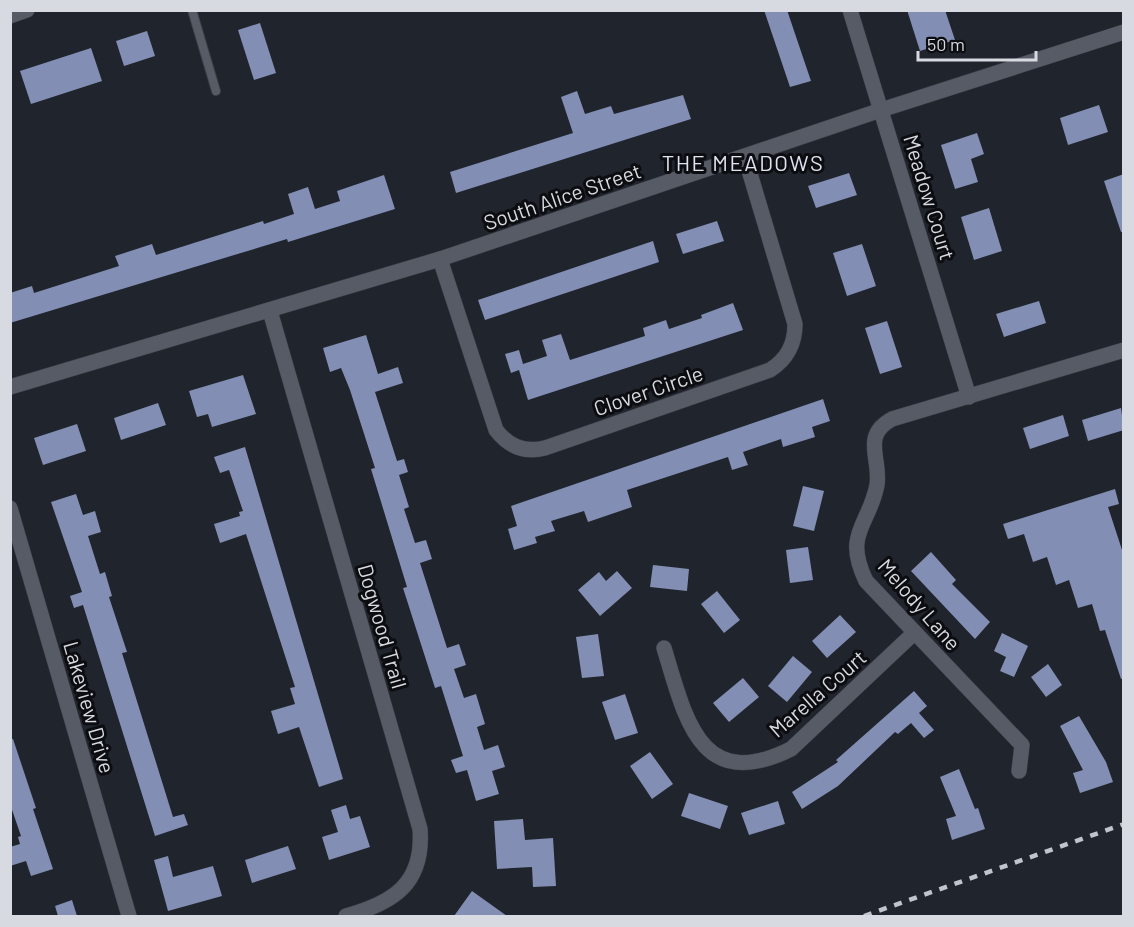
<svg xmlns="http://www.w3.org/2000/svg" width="1134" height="927" font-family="Barlow,sans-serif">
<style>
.building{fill:#828eb3}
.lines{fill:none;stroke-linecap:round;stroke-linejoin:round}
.lane-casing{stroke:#3b3e46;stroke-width:10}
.street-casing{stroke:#3b3e46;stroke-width:16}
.lane{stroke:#575b66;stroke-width:8}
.street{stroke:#575b66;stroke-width:15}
.rail{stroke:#c1c4cb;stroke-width:4.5;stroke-dasharray:8 8;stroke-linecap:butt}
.labels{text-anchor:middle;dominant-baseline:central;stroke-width:6;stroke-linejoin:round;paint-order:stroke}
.street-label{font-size:21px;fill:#d7dae0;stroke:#0c0d11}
.neighbourhood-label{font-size:22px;letter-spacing:1.5px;fill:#dee3f0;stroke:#0c0d11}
</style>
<rect width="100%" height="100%" fill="#20242d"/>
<!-- building -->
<g class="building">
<path d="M764,10H787L811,81L790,87Z"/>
<path d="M907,10H945L955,40L920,51Z"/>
<path d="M260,23L276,73L254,80L238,30Z"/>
<path d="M147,31L155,56L124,66L116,41Z"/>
<path d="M91,48L102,81L31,104L20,71Z"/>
<path d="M577,91L585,114L611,106L614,114L683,95L691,119L456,193L450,172L573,133L561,97Z"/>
<path d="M1099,105L1108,132L1068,145L1060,118Z"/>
<path d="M977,133L984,154L971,159L978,182L955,189L941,145Z"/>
<path d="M849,173L857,195L816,208L808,186Z"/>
<path d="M1124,174V232H1121L1104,181Z"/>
<path d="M384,175L395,209L288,242L287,239L10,323V293L32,286L34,293L119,266L115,256L152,244L156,255L263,221L264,224L294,214L288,194L308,187L315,209L340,201L337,191Z"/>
<path d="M989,208L1002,251L974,260L961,217Z"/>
<path d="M717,221L724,241L683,254L676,234Z"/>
<path d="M653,241L659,262L485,320L478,300Z"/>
<path d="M862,244L876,286L847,296L833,253Z"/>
<path d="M1039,301L1046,323L1004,337L996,314Z"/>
<path d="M733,303L743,330L528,400L519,370L511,373L505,354L519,350L523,364L547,356L542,340L561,334L570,360L645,336L643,328L666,320L669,329L702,318L701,315Z"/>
<path d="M887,321L902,367L880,374L865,328Z"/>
<path d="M366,335L378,374L398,367L403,383L375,392L397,461L404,459L408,472L399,475L409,507L404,509L415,543L426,540L432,559L420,563L447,648L459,644L466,665L454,669L464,698L476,694L485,724L477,727L484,750L498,745L505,767L492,771L499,794L476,801L467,770L456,773L451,760L463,756L441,686L435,688L403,588L407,587L371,469L375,468L350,390L341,368L330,372L323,348Z"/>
<path d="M243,375L256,414L212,427L208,414L197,417L189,391Z"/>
<path d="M823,399L830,421L812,427L815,437L783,447L781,439L743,452L748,465L732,470L728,457L627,490L632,507L588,522L584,511L551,521L555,531L535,537L537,543L514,550L508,529L517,526L511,506Z"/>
<path d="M158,403L166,425L121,440L114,418Z"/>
<path d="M1121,408L1124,430L1088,441L1082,420Z"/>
<path d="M1063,415L1069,436L1030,449L1023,428Z"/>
<path d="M77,424L86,451L43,465L34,438Z"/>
<path d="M245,447L343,779L319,787L299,727L278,734L271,711L295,704L290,688L295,687L246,534L220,543L214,524L240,516L239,512L243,511L229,470L220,473L214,457Z"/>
<path d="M803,486L824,491L814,531L793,526Z"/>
<path d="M1115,489L1119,504L1108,507L1124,556V678L1121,679L1105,630L1100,631L1092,604L1078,608L1069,580L1056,585L1047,557L1033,562L1024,534L1008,539L1003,524Z"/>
<path d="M76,494L83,515L95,511L101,532L88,536L100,574L105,572L112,596L109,597L127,652L122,653L173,817L184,814L188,825L155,836L83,605L74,608L70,596L82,592L51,502Z"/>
<path d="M808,547L813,580L790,583L786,550Z"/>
<path d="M931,552L956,580L952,584L990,622L975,639L911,571Z"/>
<path d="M653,565L689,569L687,591L650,587Z"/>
<path d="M617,571L632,588L600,616L578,590L599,572L606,581Z"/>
<path d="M717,591L740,620L724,633L701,604Z"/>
<path d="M840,615L856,632L827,658L812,641Z"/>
<path d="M1002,633L1028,646L1014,677L1000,671L1006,657L994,651Z"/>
<path d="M598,634L604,676L582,678L576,637Z"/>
<path d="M793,656L812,672L787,702L768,686Z"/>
<path d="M1048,664L1062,685L1046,697L1031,677Z"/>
<path d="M743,678L759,697L729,722L713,703Z"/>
<path d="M914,691L927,706L919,713L934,730L924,738L911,723L898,734L895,732L838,786L802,809L792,792L838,762L836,760Z"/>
<path d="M625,694L638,733L615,740L602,702Z"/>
<path d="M1079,716L1106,762L1113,782L1080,793L1073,773L1083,770L1060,726Z"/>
<path d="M10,739H13L36,808L33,809L53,869L31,876L26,861L10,866V847L20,844L18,837L21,836L10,804Z"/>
<path d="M650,752L673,784L652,799L630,766Z"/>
<path d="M959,769L975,809L978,808L985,829L952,840L946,819L956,816L940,777Z"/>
<path d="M689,793L728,806L720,829L681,816Z"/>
<path d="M778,801L785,824L749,835L741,813Z"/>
<path d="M346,805L350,819L360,816L370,847L329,860L322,837L338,832L331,810Z"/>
<path d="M523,819L525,840L553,838L556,886L533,887L532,867L497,869L494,821Z"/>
<path d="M288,846L296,869L252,883L245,860Z"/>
<path d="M168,856L173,877L213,866L222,896L168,911L154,860Z"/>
<path d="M472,891L507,916H454Z"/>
<path d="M72,900L77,916H58L55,906Z"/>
</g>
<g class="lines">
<!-- lane casing -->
<g class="lane-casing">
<path id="lane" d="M192,10L216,91"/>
</g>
<!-- street casing -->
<g class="street-casing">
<g id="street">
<path d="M850,10L969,397"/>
<path d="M10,16L27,10"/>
<path d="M440,259L496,430C509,447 525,453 545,448L770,370C787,359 795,345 795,324L745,157"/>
<path d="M270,311L420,829C424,884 393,903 346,916"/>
<path d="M10,387L440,259L881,110L1124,32"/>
<path d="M10,508L129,916"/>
<path d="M664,648C685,716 699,795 791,749L914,633"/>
<path d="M1019,771L1022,745L866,581C843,533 869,526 877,485C881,458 861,436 892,419L1124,350"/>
</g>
</g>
<!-- lane -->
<use href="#lane" class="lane"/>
<!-- street -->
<use href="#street" class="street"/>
<!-- rail -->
<path class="rail" d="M864,916L1124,824"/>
</g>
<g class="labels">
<!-- street labels -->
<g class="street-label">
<text transform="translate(562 196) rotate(-19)">South Alice Street</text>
<text transform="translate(930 197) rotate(73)">Meadow Court</text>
<text transform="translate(648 390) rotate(-19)">Clover Circle</text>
<text transform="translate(920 604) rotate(49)">Melody Lane</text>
<text transform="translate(383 626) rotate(74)">Dogwood Trail</text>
<text transform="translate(817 693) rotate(-41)">Marella Court</text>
<text transform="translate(90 707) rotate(74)">Lakeview Drive</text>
</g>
<!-- neighbourhood labels -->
<g class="neighbourhood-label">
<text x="743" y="162">THE MEADOWS</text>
</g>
</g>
<!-- border -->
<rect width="1134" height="927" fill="none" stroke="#d7dae0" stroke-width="24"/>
<!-- scale -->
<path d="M918 51v9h118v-9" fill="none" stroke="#d7dae0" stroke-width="3"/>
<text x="927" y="51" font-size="18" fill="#d7dae0" stroke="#0c0d11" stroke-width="4.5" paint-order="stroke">50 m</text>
</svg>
